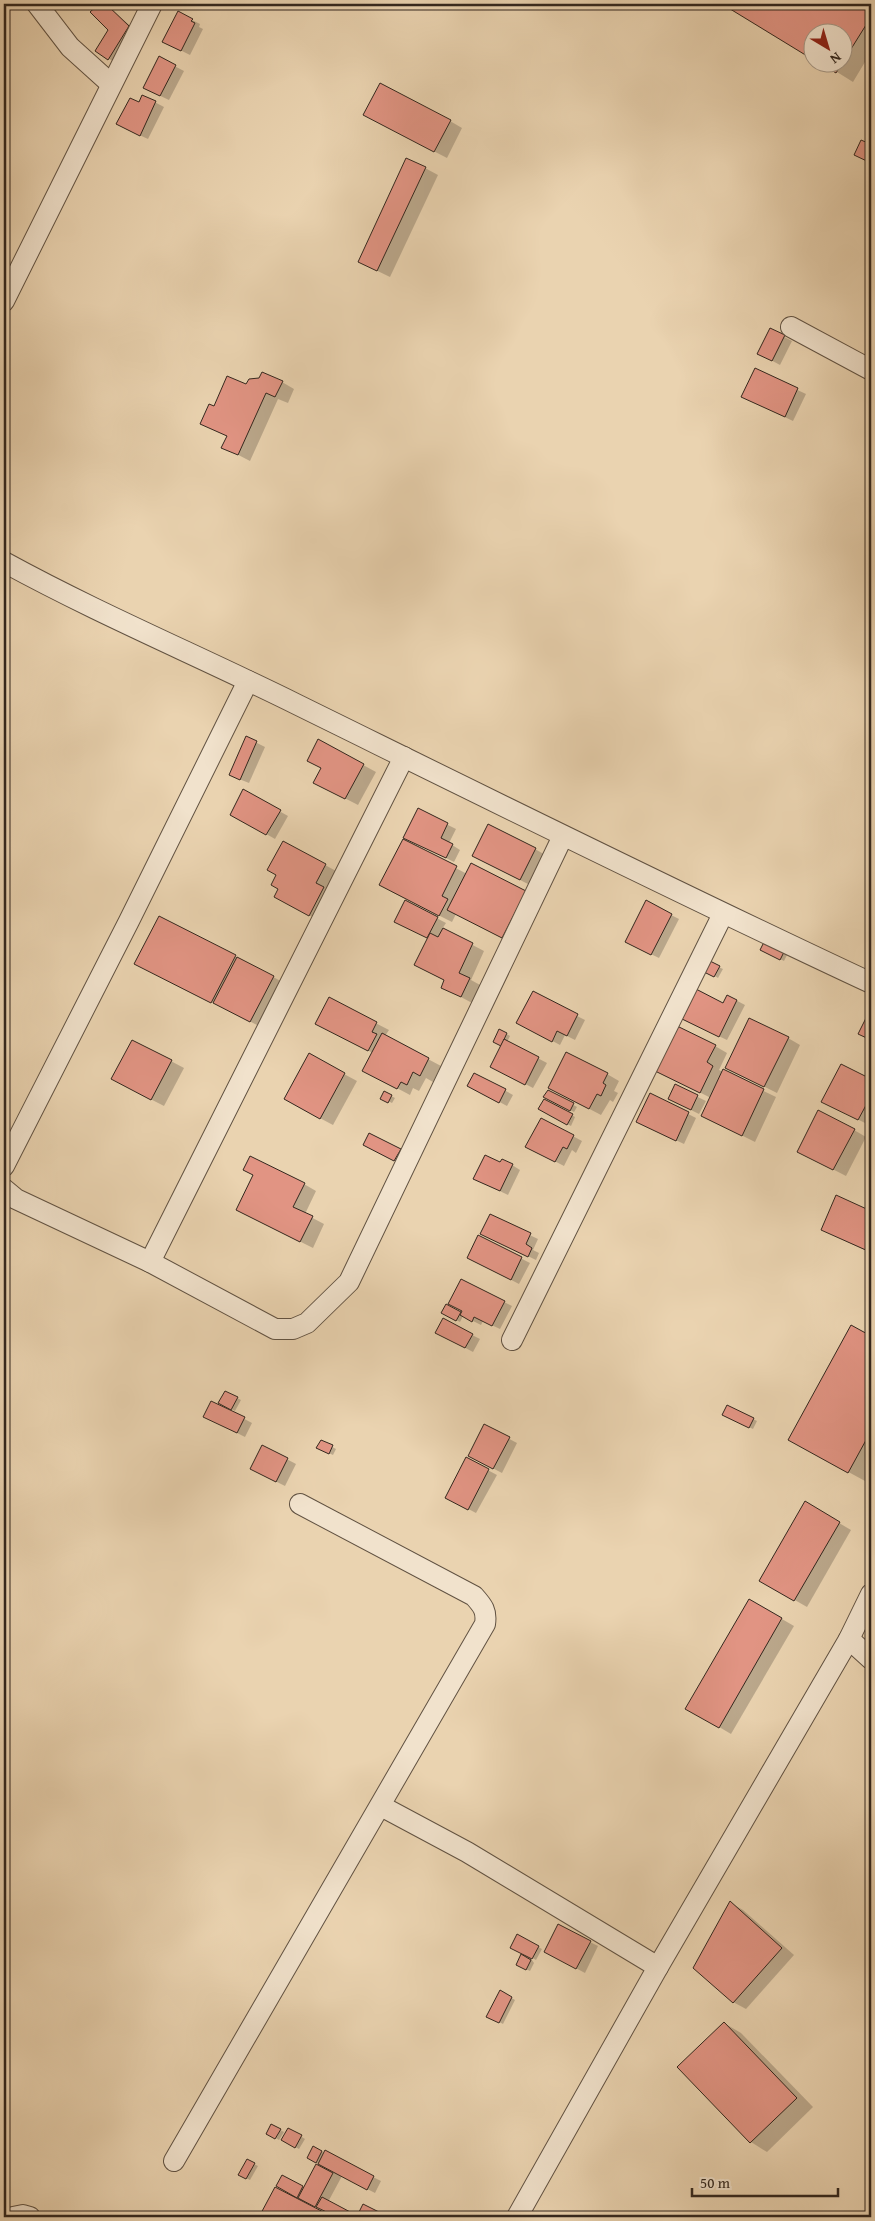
<svg xmlns="http://www.w3.org/2000/svg" width="875" height="2221" font-family="'Gentium Book Plus',serif">
<style>
.shadow{fill:#0003}
.building{fill:#e19483;stroke:#33271e}
.lines{fill:none;stroke-linecap:round;stroke-linejoin:round}
.minor-casing{stroke:#615242;stroke-width:22}
.minor{stroke:#f1e2cc;stroke-width:20}
</style>
<rect width="100%" height="100%" fill="#ead3b0"/>
<filter id="stains"><feTurbulence type="fractalNoise" baseFrequency=".004" numOctaves="4"/><feColorMatrix values="0 0 0 0 .2 0 0 0 0 .09 0 0 0 0 .02 0 0 0 .5 -.17"/></filter>
<radialGradient id="worn" r=".72"><stop offset=".6" stop-color="#630" stop-opacity="0"/><stop offset="1" stop-color="#630" stop-opacity=".3"/></radialGradient>
<!-- shadow -->
<g class="shadow">
<path d="M88,4H106L136,31L116,63L96,51L110,29Z"/>
<path d="M724,4H871V52L853,82L821,62H842V32H812V57Z"/>
<path d="M178,13L200,24L199,27L203,29L190,55L172,46Z"/>
<path d="M159,58L184,71L169,100L152,92Z"/>
<path d="M143,96L164,107L148,139L126,129Z"/>
<path d="M450,121L462,128L447,158L377,122Z"/>
<path d="M425,168L438,175L390,277L359,262Z"/>
<path d="M771,330L792,341L780,365L767,358Z"/>
<path d="M755,370L806,394L793,421L751,401Z"/>
<path d="M282,382L294,389L288,403L278,399L250,461L223,447L228,437L202,423L215,408Z"/>
<path d="M247,738L265,747L249,783L239,779Z"/>
<path d="M319,741L376,772L358,805L327,789Z"/>
<path d="M244,791L288,816L275,839L231,814Z"/>
<path d="M418,810L456,829L449,843L460,850L454,862L413,842Z"/>
<path d="M403,840L467,874L525,892L514,944L456,914L452,922L392,892Z"/>
<path d="M535,849L547,856L532,886L486,863Z"/>
<path d="M325,865L338,872L322,922L288,904Z"/>
<path d="M406,902L446,923L442,929L484,951L471,980L482,986L474,1004L442,987L445,981L416,965L428,938L404,926Z"/>
<path d="M671,915L679,919L659,958L634,946Z"/>
<path d="M790,949L784,961L762,950Z"/>
<path d="M235,956L286,984L263,1028L148,970Z"/>
<path d="M710,963L723,969L718,978L706,971Z"/>
<path d="M728,996L745,1005L727,1040L689,1022L724,1004Z"/>
<path d="M329,999L389,1030L385,1036L441,1066L433,1082L426,1078L419,1091L413,1088L410,1095L376,1077L373,1053L329,1031Z"/>
<path d="M577,1016L585,1020L575,1040L565,1035L560,1045L526,1027Z"/>
<path d="M500,1030L510,1036L507,1042L547,1063L533,1088L500,1071L502,1046Z"/>
<path d="M788,1038L800,1045L777,1093L739,1074Z"/>
<path d="M133,1041L184,1068L164,1106L125,1086Z"/>
<path d="M715,1046L727,1053L719,1070L776,1097L755,1142L715,1122L711,1098L667,1076Z"/>
<path d="M841,1065L871,1081V1126L835,1108Z"/>
<path d="M344,1074L357,1081L333,1125L297,1106Z"/>
<path d="M475,1074L513,1095L507,1106L477,1090Z"/>
<path d="M607,1074L619,1081L614,1091L618,1093L613,1102L610,1100L601,1115L561,1094Z"/>
<path d="M675,1086L706,1101L699,1114L669,1099Z"/>
<path d="M548,1091L577,1107L574,1112L545,1097Z"/>
<path d="M385,1093L395,1098L392,1103L382,1098Z"/>
<path d="M651,1095L696,1118L684,1144L646,1126Z"/>
<path d="M544,1100L575,1117L571,1126L540,1109Z"/>
<path d="M541,1119L582,1141L576,1153L572,1150L564,1166L535,1151Z"/>
<path d="M854,1130L866,1137L846,1176L811,1158Z"/>
<path d="M372,1149L400,1150L408,1155L403,1165Z"/>
<path d="M501,1164L512,1165L520,1170L508,1195L483,1183Z"/>
<path d="M304,1184L316,1191L305,1214L324,1224L313,1248L237,1210Z"/>
<path d="M837,1197L871,1212V1253L822,1230Z"/>
<path d="M490,1216L538,1239L533,1250L539,1253L536,1260L490,1238Z"/>
<path d="M479,1237L530,1263L519,1284L476,1262Z"/>
<path d="M504,1302L512,1306L500,1329L483,1321L481,1325L463,1316L460,1322L442,1313L446,1306L462,1314Z"/>
<path d="M851,1326L871,1337V1470L865,1481L806,1449Z"/>
<path d="M472,1335L480,1339L473,1352L445,1337Z"/>
<path d="M225,1392L241,1400L235,1411L220,1403Z"/>
<path d="M212,1402L252,1423L245,1437L213,1421Z"/>
<path d="M727,1417L753,1419L757,1421L753,1429Z"/>
<path d="M485,1426L517,1443L502,1473L477,1460Z"/>
<path d="M321,1441L336,1449L333,1455L318,1448Z"/>
<path d="M262,1446L296,1464L285,1486L259,1473Z"/>
<path d="M467,1459L497,1475L476,1513L455,1502Z"/>
<path d="M805,1503L851,1530L807,1607L760,1580Z"/>
<path d="M749,1600L794,1626L731,1734L687,1708Z"/>
<path d="M731,1903L743,1910L794,1955L746,2009L733,2002Z"/>
<path d="M518,1936L542,1949L536,1960L529,1956L534,1963L530,1971L517,1965L523,1953Z"/>
<path d="M590,1942L598,1946L585,1973L553,1956Z"/>
<path d="M501,1992L515,2000L503,2024L488,2016Z"/>
<path d="M724,2023L741,2033L813,2107L767,2152L751,2142Z"/>
<path d="M272,2126L284,2132L279,2140L268,2133Z"/>
<path d="M289,2129L305,2139L299,2149L283,2140Z"/>
<path d="M314,2148L381,2181L375,2193L342,2176L328,2202L359,2217H339L278,2186L283,2177L305,2189L319,2164L308,2158Z"/>
<path d="M248,2161L258,2166L250,2180L240,2175Z"/>
<path d="M276,2188L331,2217H266L262,2215Z"/>
</g>
<!-- building -->
<g class="building">
<path d="M99,4H106L129,26L108,60L95,51L108,30L90,12Z"/>
<path d="M722,4H871V17L836,73L818,62H842V32H812V59Z"/>
<path d="M178,11L193,19L191,21L195,23L181,51L162,42Z"/>
<path d="M159,56L176,65L160,96L143,88Z"/>
<path d="M380,83L451,120L434,152L363,115Z"/>
<path d="M142,95L156,101L140,136L116,124L130,98L139,102Z"/>
<path d="M871,137V163L854,155L861,140L868,143Z"/>
<path d="M406,158L426,167L377,271L358,262Z"/>
<path d="M770,328L785,335L772,361L757,354Z"/>
<path d="M755,368L798,388L785,417L741,397Z"/>
<path d="M262,372L283,381L275,397L266,393L238,455L221,448L227,436L200,424L209,404L214,406L227,376L246,384L249,379L259,378Z"/>
<path d="M246,736L257,741L240,780L229,775Z"/>
<path d="M318,739L364,764L345,799L313,783L321,768L307,761Z"/>
<path d="M243,789L281,810L266,835L230,815Z"/>
<path d="M418,808L448,823L441,838L453,844L446,858L403,838Z"/>
<path d="M488,824L536,848L520,880L472,856Z"/>
<path d="M403,839L457,866L442,896L448,899L439,916L379,885Z"/>
<path d="M283,841L326,864L316,883L324,887L309,916L274,897L278,889L271,885L276,875L267,870Z"/>
<path d="M471,863L526,891L502,938L447,910Z"/>
<path d="M405,900L438,917L427,938L394,922Z"/>
<path d="M646,900L672,914L651,955L625,942Z"/>
<path d="M159,916L236,955L211,1003L134,964Z"/>
<path d="M443,928L473,943L459,973L470,978L461,997L441,988L444,980L414,965L430,933L438,937Z"/>
<path d="M767,936L787,946L780,960L760,950Z"/>
<path d="M237,957L274,976L250,1022L213,1003Z"/>
<path d="M710,961L720,966L714,977L704,972Z"/>
<path d="M694,988L723,1003L727,995L737,1000L719,1037L680,1018Z"/>
<path d="M533,991L578,1014L567,1036L557,1031L552,1042L516,1023Z"/>
<path d="M329,997L377,1022L372,1032L377,1034L368,1051L315,1024Z"/>
<path d="M871,1008V1040L858,1034Z"/>
<path d="M749,1018L789,1037L764,1087L725,1068Z"/>
<path d="M675,1025L716,1045L707,1062L713,1066L700,1093L653,1070Z"/>
<path d="M499,1029L507,1033L501,1046L493,1042Z"/>
<path d="M382,1033L429,1058L420,1076L413,1072L407,1085L401,1082L397,1089L362,1071Z"/>
<path d="M504,1039L539,1057L525,1085L490,1067Z"/>
<path d="M132,1040L172,1060L151,1100L111,1079Z"/>
<path d="M566,1052L608,1073L603,1083L606,1085L601,1096L597,1094L589,1109L548,1088Z"/>
<path d="M309,1053L345,1073L320,1119L284,1099Z"/>
<path d="M841,1064L871,1079V1096L858,1120L821,1102Z"/>
<path d="M723,1069L764,1089L742,1136L701,1116Z"/>
<path d="M474,1073L506,1089L499,1103L467,1086Z"/>
<path d="M675,1084L698,1095L691,1110L668,1099Z"/>
<path d="M548,1090L574,1103L570,1111L543,1097Z"/>
<path d="M384,1091L392,1095L388,1103L380,1099Z"/>
<path d="M650,1093L689,1112L676,1141L636,1122Z"/>
<path d="M544,1099L573,1114L567,1125L538,1109Z"/>
<path d="M818,1110L855,1129L833,1170L797,1152Z"/>
<path d="M541,1118L574,1135L567,1149L563,1147L555,1162L525,1147Z"/>
<path d="M369,1133L401,1149L394,1161L363,1145Z"/>
<path d="M485,1155L500,1162L502,1159L513,1164L500,1191L473,1179Z"/>
<path d="M250,1156L305,1183L293,1207L313,1216L300,1242L236,1210L253,1175L243,1170Z"/>
<path d="M836,1195L871,1211V1244L868,1251L821,1230Z"/>
<path d="M490,1214L531,1233L526,1244L532,1248L528,1257L480,1234Z"/>
<path d="M478,1235L522,1257L511,1280L467,1258Z"/>
<path d="M461,1279L505,1301L492,1326L474,1317L472,1322L460,1315L462,1311L448,1304Z"/>
<path d="M446,1304L461,1312L456,1321L441,1313Z"/>
<path d="M443,1318L473,1334L465,1348L435,1333Z"/>
<path d="M851,1325L871,1336V1431L848,1473L788,1440Z"/>
<path d="M225,1391L238,1397L231,1410L218,1403Z"/>
<path d="M211,1401L245,1417L237,1433L203,1417Z"/>
<path d="M727,1405L754,1418L749,1428L722,1415Z"/>
<path d="M484,1424L510,1437L493,1469L468,1456Z"/>
<path d="M321,1440L333,1445L329,1454L316,1448Z"/>
<path d="M262,1445L288,1458L276,1482L250,1469Z"/>
<path d="M466,1457L489,1469L468,1510L445,1498Z"/>
<path d="M805,1501L840,1522L794,1601L759,1581Z"/>
<path d="M749,1599L782,1618L719,1728L685,1709Z"/>
<path d="M730,1901L782,1948L733,2003L693,1968Z"/>
<path d="M558,1924L591,1941L576,1969L544,1952Z"/>
<path d="M517,1934L539,1946L532,1959L510,1948Z"/>
<path d="M521,1954L531,1960L526,1970L516,1965Z"/>
<path d="M500,1990L512,1997L499,2023L486,2017Z"/>
<path d="M724,2022L797,2098L750,2143L677,2067Z"/>
<path d="M271,2124L281,2129L275,2139L266,2134Z"/>
<path d="M288,2128L302,2135L295,2148L281,2140Z"/>
<path d="M313,2146L322,2151L316,2163L307,2158Z"/>
<path d="M325,2150L374,2176L367,2190L318,2164Z"/>
<path d="M247,2159L255,2163L246,2179L238,2175Z"/>
<path d="M316,2164L333,2173L315,2207L298,2198Z"/>
<path d="M282,2175L303,2186L297,2198L276,2186Z"/>
<path d="M275,2187L333,2217H264L260,2215Z"/>
<path d="M322,2197L354,2214L352,2217H337L316,2207Z"/>
<path d="M363,2204L389,2217H364L358,2214Z"/>
</g>
<g class="lines">
<!-- minor casing -->
<g class="minor-casing">
<g id="minor">
<path d="M37,4L70,47L111,84"/>
<path d="M4,301L152,4"/>
<path d="M791,327L871,370"/>
<path d="M4,562C99,614 199,656 296,704C487,798 678,893 871,983"/>
<path d="M4,1166L129,921L248,681"/>
<path d="M4,1189L16,1199L150,1262L275,1329H293L307,1323L349,1282L563,836"/>
<path d="M150,1262L404,757"/>
<path d="M512,1340L723,914"/>
<path d="M849,1639L871,1659"/>
<path d="M381,1806L467,1852L658,1967"/>
<path d="M174,2161L485,1624C487,1611 483,1606 474,1596L300,1504"/>
<path d="M13,2217L23,2215L30,2217"/>
<path d="M517,2217L658,1967L849,1639L871,1594"/>
</g>
</g>
<!-- minor -->
<use href="#minor" class="minor"/>
</g>
<!-- margin -->
<rect width="875" height="2221" fill="none" stroke="#ead3b0" stroke-width="20"/>
<rect x="5" y="5" width="865" height="2211" fill="none" stroke="#33271e" stroke-width="2.5"/>
<rect x="10" y="10" width="855" height="2201" fill="none" stroke="#33271e"/>
<!-- north arrow -->
<g transform="translate(828 48) rotate(142)"><circle r="24" fill="#f1e2cc" stroke="#a59786"/>
<path d="M0-4L9 19L0 12L-9 19Z" fill="#8f2418"/>
<text y="-8" font-size="14" font-weight="bold" text-anchor="middle" fill="#33271e">N</text>
</g>
<!-- scale -->
<path d="M692 2188v8h146v-8" fill="none" stroke="#33271e" stroke-width="2.5"/>
<text x="700" y="2188" font-size="15" fill="#33271e" stroke="#f1e2cc" stroke-width="4" paint-order="stroke">50 m</text>
<rect width="100%" height="100%" filter="url(#stains)"/>
<rect width="100%" height="100%" fill="url(#worn)"/>
</svg>
